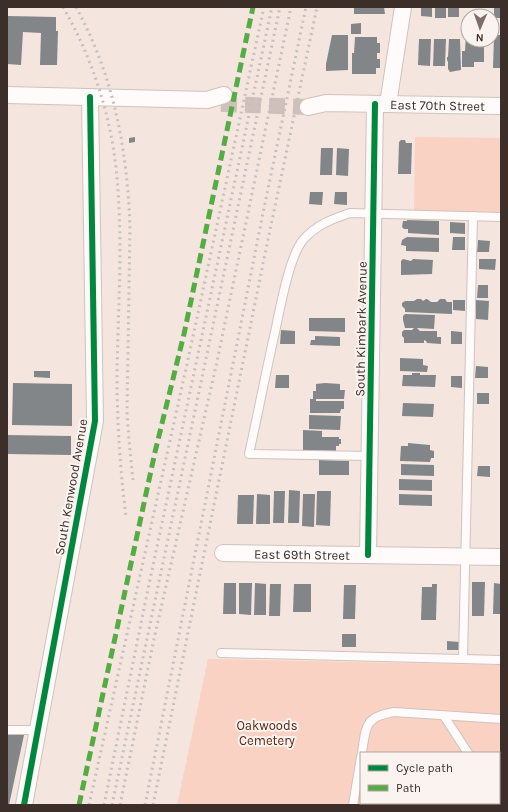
<svg xmlns="http://www.w3.org/2000/svg" width="508" height="812" font-family="Karla,sans-serif">
<style>
.green{fill:#f9d2c4;fill-rule:evenodd}
.building{fill:#838689}
.lines{fill:none;stroke-linecap:round;stroke-linejoin:round}
.minor-tunnel{stroke:#d0c0bb;stroke-width:16;stroke-dasharray:16 8;stroke-linecap:butt}
.service-casing{stroke:#d0c2bd;stroke-width:10}
.minor-casing{stroke:#d0c2bd;stroke-width:18}
.service{stroke:#fefbfa;stroke-width:8}
.minor{stroke:#fefbfa;stroke-width:16}
.rail{stroke:#c5c0be;stroke-width:3;stroke-dasharray:2 4;stroke-linecap:butt}
.quiet{stroke:#55ab44;stroke-width:5;stroke-dasharray:10 5;stroke-linecap:butt}
.cycleway-casing{stroke:#fbf3f0;stroke-width:8}
.cycleway{stroke:#00873e;stroke-width:6}
.labels{text-anchor:middle;dominant-baseline:central;stroke-width:4;stroke-linejoin:round;paint-order:stroke}
.street-label{font-size:13px;fill:#3c2e29;stroke:#fbf3f0}
.park-label{font-size:13px;fill:#5a1f09;stroke:#fbf3f0}
</style>
<rect width="100%" height="100%" fill="#f5e5df"/>
<!-- green -->
<g class="green">
<path d="M415,137L501,138V213L414,211Z"/>
<path d="M208,659L501,665V805H177ZM361,753H499V803H361Z"/>
</g>
<!-- building -->
<g class="building">
<path d="M354,7H384L385,14H354Z"/>
<path d="M421,7H432V17L421,16Z"/>
<rect x="435" y="7" width="11" height="11"/>
<rect x="448" y="7" width="11" height="10"/>
<path d="M494,7L501,8V18H494Z"/>
<path d="M8,16L56,17V31H58L57,65H40L41,33L23,32L21,65L7,64Z"/>
<path d="M361,23V34H351V24Z"/>
<path d="M332,35H348V70L326,71V64Z"/>
<path d="M466,35H468V40H484V62H474V67H462V51H465Z"/>
<path d="M494,35H501V68H493Z"/>
<path d="M355,37H377V43H380V53H377V59H380V68H376V74H352V53H354Z"/>
<path d="M419,39H431L430,66L418,65Z"/>
<path d="M434,39H446L445,66H433Z"/>
<path d="M449,39H460L461,70L450,72L448,69V62L447,60V57H448Z"/>
<path d="M135,137V142L129,143V138Z"/>
<path d="M401,140H405L406,143H412L411,174H398L399,142Z"/>
<path d="M321,148H333L332,175H320Z"/>
<path d="M337,148L349,149L348,176L336,175Z"/>
<path d="M310,192H323L322,205L309,204Z"/>
<path d="M335,192H347V205L334,204Z"/>
<path d="M407,220L439,221V235L408,233V229H404L402,227L403,221H407Z"/>
<path d="M450,222L465,223V234L450,233Z"/>
<path d="M407,237L439,238V252L406,251V246L401,245L402,240Z"/>
<path d="M453,237H465V250H452Z"/>
<path d="M478,240L490,241L489,252H477Z"/>
<path d="M403,259L411,261L413,259L433,260L432,274L401,275V261Z"/>
<path d="M479,259H496L495,270L479,269Z"/>
<path d="M478,285H488V298H477Z"/>
<path d="M417,299H421L423,301L426,299H427L431,302H437L440,299H445L447,302H452V314L405,312V309L402,306V303L405,301H414Z"/>
<path d="M453,300H465V311L453,310Z"/>
<path d="M476,300L489,301L488,320L476,319Z"/>
<path d="M405,314L435,315L434,329L417,328L420,331H437V337H441V344L427,343L426,341L424,340V343H404V338L402,336V332L404,330H412L414,328H405L403,320V316Z"/>
<path d="M309,318H345V332L309,331Z"/>
<path d="M281,330L295,331V344H280Z"/>
<path d="M451,331L462,332V344H451Z"/>
<path d="M315,336L340,337V346L310,345L311,340H315Z"/>
<path d="M400,358L423,359V365L428,366L427,372L400,371Z"/>
<path d="M476,366L488,367V378H475Z"/>
<path d="M34,371H50V378L34,377Z"/>
<path d="M412,373H420V375H436L435,387L402,386L403,375H412Z"/>
<path d="M276,375H289V388H275Z"/>
<path d="M451,376H462V388L451,387Z"/>
<path d="M13,383L72,384V426L12,425Z"/>
<path d="M325,383L340,384V390H345L344,399H316V401H344V409H341L340,413H310V399H313V391H316V384Z"/>
<rect x="477" y="393" width="12" height="11"/>
<path d="M403,403L434,404L433,417L402,416Z"/>
<path d="M309,415L341,416L340,430L309,429Z"/>
<path d="M303,430L322,431V437H339V439H341V444H339V446H336V451L303,450Z"/>
<path d="M7,435L71,436V455L7,454Z"/>
<path d="M408,443L430,445V450L434,451V458H431L430,462L400,461L401,446H408Z"/>
<path d="M319,460L349,461V475H319Z"/>
<path d="M401,464L434,465V476L401,475Z"/>
<path d="M478,466H490V477L477,476Z"/>
<path d="M399,479L432,480V491L399,490Z"/>
<path d="M289,490L300,491L299,523H288Z"/>
<path d="M274,491H285L284,523H273Z"/>
<path d="M317,491H331L330,526L316,525Z"/>
<path d="M257,494L270,495V524H256Z"/>
<path d="M303,494H315L314,527L302,526Z"/>
<path d="M399,494L432,495V506L399,505Z"/>
<path d="M238,495H254L253,524H237Z"/>
<path d="M472,582H485L484,616H472Z"/>
<path d="M224,583H236V614H223Z"/>
<path d="M239,583H252L251,615L239,614Z"/>
<path d="M255,583L266,584V615H254Z"/>
<path d="M494,583L501,584V614H493Z"/>
<path d="M270,584H281L280,616H269Z"/>
<path d="M294,584H311V612H293Z"/>
<path d="M432,584H437L436,620H421L422,587H432Z"/>
<path d="M344,585H356L355,619H343Z"/>
<rect x="342" y="634" width="14" height="13"/>
<path d="M447,641L460,642L459,650H447Z"/>
<path d="M7,735H24L9,805H7Z"/>
</g>
<g class="lines">
<!-- minor-tunnel -->
<path class="minor-tunnel" d="M221,104L308,107"/>
<!-- service casing -->
<g class="service-casing">
<g id="service">
<path d="M370,456L249,454C258,413 266,372 275,332C280,309 289,257 303,240C316,225 332,219 350,213L501,217"/>
<path d="M221,653L501,660"/>
<path d="M463,659L473,216"/>
<path d="M444,716L468,753"/>
<path d="M7,730H38"/>
<path d="M362,753C366,727 364,717 394,712L501,719"/>
<path d="M499,802L501,805"/>
<path d="M353,805L361,757"/>
</g>
</g>
<!-- minor casing -->
<g class="minor-casing">
<g id="minor">
<path d="M7,95L207,100L224,95"/>
<path d="M388,104L403,7"/>
<path id="s1" d="M308,107L326,103L501,106"/>
<path id="s2" d="M223,553L501,557"/>
<path d="M368,555L375,104"/>
<path d="M24,805L95,421L90,97"/>
</g>
</g>
<!-- service -->
<use href="#service" class="service"/>
<!-- minor -->
<use href="#minor" class="minor"/>
<!-- rail -->
<g class="rail">
<path d="M63,7C93,59 112,119 117,178C123,243 118,309 117,374C117,422 120,469 126,516"/>
<path d="M76,7C114,77 127,148 130,227L127,413L129,440L133,480"/>
<path d="M89,805L187,364L264,7"/>
<path d="M104,805L148,589L272,7"/>
<path d="M112,805L280,7"/>
<path d="M120,805L154,639L216,366L291,7"/>
<path d="M145,805L263,213L306,7"/>
<path d="M153,805L266,249L317,7"/>
</g>
<!-- quiet -->
<path class="quiet" d="M79,805L155,452L184,334L253,7"/>
<!-- cycleway casing -->
<g class="cycleway-casing">
<g id="cycleway">
<path d="M368,555L375,104"/>
<path d="M24,805L95,421L90,97"/>
</g>
</g>
<!-- cycleway -->
<use href="#cycleway" class="cycleway"/>
</g>
<g class="labels">
<!-- street labels -->
<g class="street-label">
<text stroke="none"><textPath href="#s1" startOffset="130">East 70th Street</textPath></text>
<text transform="translate(361 329) rotate(-89)">South Kimbark Avenue</text>
<text transform="translate(71 487) rotate(-80)">South Kenwood Avenue</text>
<text stroke="none"><textPath href="#s2" startOffset="79">East 69th Street</textPath></text>
</g>
<!-- park labels -->
<g class="park-label">
<text x="267" y="725">Oakwoods<tspan x="267" dy="15">Cemetery</tspan></text>
</g>
</g>
<!-- border -->
<rect width="508" height="812" fill="none" stroke="#3c2e29" stroke-width="16"/>
<!-- legend -->
<rect x="360" y="752" width="140" height="52" fill="#fbf3f0" stroke="#afa4a0"/>
<rect x="368" y="765" width="20" height="6" fill="#00873e" stroke="#afa4a0"/>
<text x="396" y="772" font-size="12" fill="#3c2e29">Cycle path</text>
<rect x="368" y="785" width="20" height="6" fill="#55ab44" stroke="#afa4a0"/>
<text x="396" y="792" font-size="12" fill="#3c2e29">Path</text>
<!-- north arrow -->
<g transform="translate(480 28) rotate(182)"><circle r="19" fill="#fbf3f0" stroke="#afa4a0"/>
<path d="M0-3L7 15L0 10L-7 15Z" fill="#7d6e69"/>
<text y="-6" font-size="11" font-weight="bold" text-anchor="middle" fill="#3c2e29">N</text>
</g>
</svg>
